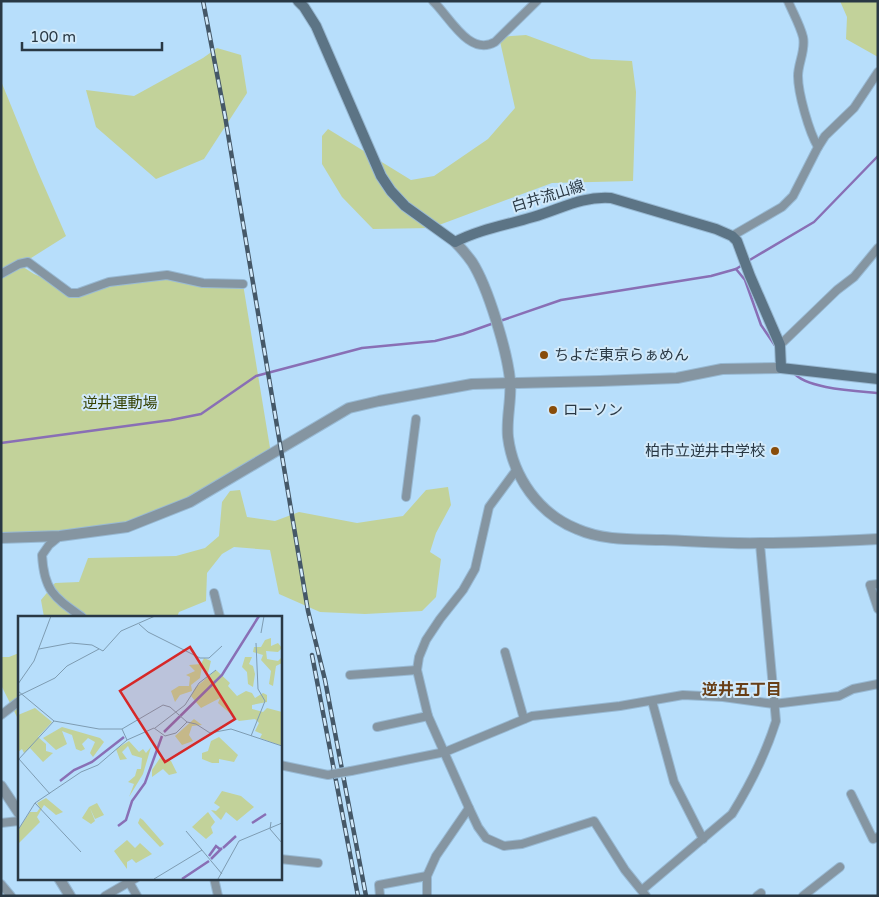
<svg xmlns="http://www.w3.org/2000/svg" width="879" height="897" font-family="'Varela Round','Noto Sans JP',sans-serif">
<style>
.green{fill:#c2d29a}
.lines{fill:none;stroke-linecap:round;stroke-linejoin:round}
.stream{stroke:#896fb5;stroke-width:2.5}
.minor-casing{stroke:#98b9d3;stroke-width:10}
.tertiary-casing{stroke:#98b9d3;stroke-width:12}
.secondary-casing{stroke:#98b9d3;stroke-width:12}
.minor{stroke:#8595a1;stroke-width:8}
.tertiary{stroke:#8595a1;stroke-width:10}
.secondary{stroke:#5c7485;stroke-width:10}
.rail-casing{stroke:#455868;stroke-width:4.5}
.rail{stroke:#d1e9fa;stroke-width:2.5;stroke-dasharray:8;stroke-linecap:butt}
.minor-bridge-casing{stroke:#98b9d3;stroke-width:10;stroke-linecap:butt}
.minor-bridge{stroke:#8595a1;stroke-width:8}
.poi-dot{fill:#884c09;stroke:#d1e9fa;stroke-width:2}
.labels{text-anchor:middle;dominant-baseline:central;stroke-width:4;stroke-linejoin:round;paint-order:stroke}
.street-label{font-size:15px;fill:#293844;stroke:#d1e9fa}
.poi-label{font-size:15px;fill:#293844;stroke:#d1e9fa;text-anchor:start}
.park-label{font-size:15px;fill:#354102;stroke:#d1e9fa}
.neighbourhood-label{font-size:16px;font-weight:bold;fill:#683e15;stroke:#d1e9fa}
.inset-river{fill:none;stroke:#896fb5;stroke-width:2.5}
.inset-road{fill:none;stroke:#7e9cb2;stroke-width:1}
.view{fill:#d62828;fill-opacity:0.15;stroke:#d62828;stroke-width:2.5}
.inset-edge{fill:none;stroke:#293844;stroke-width:2.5}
</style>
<rect width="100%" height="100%" fill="#b7defb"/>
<!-- green -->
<g class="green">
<path d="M840,1H878V57L846,39L847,17Z"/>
<path d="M526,35L591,59L632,61L636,92L633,181L552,183L431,228L373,229L342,197L322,164V136L328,129L411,180L434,176L488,139L515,108L499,37Z"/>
<path d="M217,48L241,55L247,93L204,159L156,179L96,127L86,90L134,96L203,58Z"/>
<path d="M1,81L38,172L66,236L20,265L34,274L78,293L109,282L167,275L243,284L271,454L190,502L127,527L1,538Z"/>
<path d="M448,487L451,505L436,533L430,552L441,559L436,597L422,611L365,614L320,612L279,594L270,550L234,547L222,554L207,573L206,601L179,612L177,617H44L41,600L55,583L79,582L88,558L176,556L205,548L219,536L222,502L230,491L240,490L247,517L275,521L299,512L357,523L403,516L426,490Z"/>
<path d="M19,653V721L1,685V657H9Z"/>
</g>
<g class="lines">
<!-- stream -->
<g class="stream">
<path d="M748,261L814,222L878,156"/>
<path d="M736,269L745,280L761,325L776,347"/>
<path d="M500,321L561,300L711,276L736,269L744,264"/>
<path d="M793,372C805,389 858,391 878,393"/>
<path d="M1,443L171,420L201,414L256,376L362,348L435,341L463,334L494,323"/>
</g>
<!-- minor casing -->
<g class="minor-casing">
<g id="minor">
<path d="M433,1C449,16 469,57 495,42L537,1"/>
<path d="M818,147L825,136L854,108L878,72"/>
<path d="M732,236L782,207L793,196L818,147C809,132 798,93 798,76C798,63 806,50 803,37C800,25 793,13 788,1"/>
<path d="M1,274L19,264L28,262L70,293H78L109,282L167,275L203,283L243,284"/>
<path d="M780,345L837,290L854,277L878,248"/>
<path d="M517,469L489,507L475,569L463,590L440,619L426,640L419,657L417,670L428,716L469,808L478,827L486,838L504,846L522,844L594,821L625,870L646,896"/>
<path d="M406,497L416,419"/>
<path d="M60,536L49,545L42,555C44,591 54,597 82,617"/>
<path d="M878,584L870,585L878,609"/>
<path d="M214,593L220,617"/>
<path d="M505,652L524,719"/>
<path d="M350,675L417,670"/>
<path d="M652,701L674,782L703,839"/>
<path d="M1,715L18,702"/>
<path d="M377,727L428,716"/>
<path d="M280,765L328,775L333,774"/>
<path d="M351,771L445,752L532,716L620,706L683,695L723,697L774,704L839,696L853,689L878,684"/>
<path d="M851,794L873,839L878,837"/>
<path d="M1,823L19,821"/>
<path d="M280,859L318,863"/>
<path d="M214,878L218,896"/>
<path d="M129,882L137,896"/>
<path d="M1,884L11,896"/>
<path d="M642,890L732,814C750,785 766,753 776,721L760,544"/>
<path d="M105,896L136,878"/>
<path d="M380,896L379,885L427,876"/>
<path d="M427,896V876L436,856L469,808"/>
<path d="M757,896L761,893"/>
<path d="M803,896L840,867"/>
</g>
</g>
<!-- tertiary casing -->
<g class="tertiary-casing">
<g id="tertiary">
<path d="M455,242C461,248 467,255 472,262C488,287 507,351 510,380C512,399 506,418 508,437C513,477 539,514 577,529C604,541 634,539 663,540C695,541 728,544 761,543C800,543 839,541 878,539"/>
<path d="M1,538L60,536L127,527L190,502L349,408L379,401L472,384L600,381L677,378L722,369L781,368"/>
<path d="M1,786L19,813"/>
<path d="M59,878L70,896"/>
</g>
</g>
<!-- secondary casing -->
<g class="secondary-casing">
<path id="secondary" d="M298,1L304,7L316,26L381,176L391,191L405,206L455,242C480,229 507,225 533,217C561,209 581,196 611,198L716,229L732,236L737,241L750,276L780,345L781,368L878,379"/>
</g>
<!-- minor -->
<use href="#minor" class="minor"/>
<!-- tertiary -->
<use href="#tertiary" class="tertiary"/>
<!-- secondary -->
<use href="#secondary" class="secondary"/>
<!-- rail casing -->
<g class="rail-casing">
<g id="rail">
<path d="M203,1L225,116L308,611L325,680L366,896"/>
<path d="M312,655L358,896"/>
</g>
</g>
<!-- rail -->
<use href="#rail" class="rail"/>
<!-- minor-bridge casing -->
<g class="minor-bridge-casing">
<path id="minor-bridge" d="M333,774L351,771"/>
</g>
<!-- minor-bridge -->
<use href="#minor-bridge" class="minor-bridge"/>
</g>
<!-- markers -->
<g class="poi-dot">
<circle cx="544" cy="355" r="5"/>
<circle cx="553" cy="410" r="5"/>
<circle cx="775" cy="451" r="5"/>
</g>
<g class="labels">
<!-- street labels -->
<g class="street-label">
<text transform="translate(548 196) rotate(-17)">白井流山線</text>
</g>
<!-- poi labels -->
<g class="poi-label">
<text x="554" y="355">ちよだ東京らぁめん</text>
<text x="563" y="410">ローソン</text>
<text x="765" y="451" text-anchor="end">柏市立逆井中学校</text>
</g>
<!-- park labels -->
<g class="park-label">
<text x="120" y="403">逆井運動場</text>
</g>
<!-- neighbourhood labels -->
<g class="neighbourhood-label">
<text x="742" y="690">逆井五丁目</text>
</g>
</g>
<!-- overview -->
<g transform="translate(18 616)">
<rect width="264" height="264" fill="#b7defb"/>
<path d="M253,22V30L260,27L264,32L260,36L248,35L249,43L260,45L264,41V47L258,50L255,70L251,68L253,55L243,44L245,39L235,36L236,31H243L247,24ZM227,41H234L231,48L235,50L237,58L235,71L230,68L229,56L224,51ZM186,42L193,45L190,57L184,50L182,62L173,69L174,75L162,79L157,86L153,75L161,70H171L172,61L168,59L177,55L171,49L183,48ZM198,54L212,67L210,70L219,80L228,75L234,77L237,82L245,77L249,79V86L234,89V93L245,96L249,92L264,96V130L242,122L244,118L237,115L241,107L237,103L221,105L200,87L202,82L183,92L173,80L177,72ZM17,92L34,106L20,121L28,128V135L35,137L25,146L12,132L6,137L4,133L0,136V99ZM176,103L184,109L174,110L171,119L175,125L164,129L157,120ZM44,111L82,122L86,126L75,141L72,137L77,126L70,122L64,128L67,133L63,135L58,133L54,119L44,115L49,128L38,134L25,122ZM201,121L220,139L216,146L201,143V147H194L184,143V137L190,135L193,125ZM111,125L121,136L125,133L128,137L133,131L125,158L111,181L116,168L110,166L117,160L119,153H123L124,142L114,139L110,130L104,136L109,143L102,144L98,133ZM142,142L153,145L159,157L151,159L145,153L134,161V154ZM204,175L223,180L236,191L219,205L208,196L203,204L193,194L198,195L202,191L196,187ZM28,182L45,196L38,199L26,189L19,201L22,206L0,228V214L12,196H19L22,192L19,187ZM79,187L86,199L77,203L72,192L77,205L73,208L64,202L71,191ZM190,196L197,206L193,211L195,217L188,223L174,211ZM122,202L125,204L146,228L142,231L123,211L120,207ZM109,224L117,232L122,227L134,238L118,247L114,243L109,246V253L96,235Z" fill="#c2d29a"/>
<path class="inset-river" d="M146,116L204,59L241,0M42,165L56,154L74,146L106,121M234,207L248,198M100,210L108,204L114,185L127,167L144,120M205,232L218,220M191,240L198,230L203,234M193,243L204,232M164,263L191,245"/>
<path class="inset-road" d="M121,8L130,16L182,42H191L204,30M243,17L246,0M21,33L53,27L74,29L85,35L103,15L137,0M0,68L16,45L33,0M0,75L36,105L81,113H104L109,124L136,112L147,120L158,117L169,106L178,108L192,117L213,113L264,130M0,80L37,62L49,50L81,33M137,112L167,89L181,67L198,54M104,113L145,89L152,91L169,106M233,120L247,85L240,73L238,27M1,143L32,178M0,144L36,105M17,187L63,156L80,149L109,124M253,206L252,213L264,227M0,214L17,187L63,236M168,215L204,258M136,263L184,234M200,263L221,225L264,207"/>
<path class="view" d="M172,31L217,103L147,146L102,75Z"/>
<rect width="264" height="264" class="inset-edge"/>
</g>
<!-- border -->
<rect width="879" height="897" fill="none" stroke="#293844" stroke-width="5"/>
<!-- scale -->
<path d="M22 42v8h140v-8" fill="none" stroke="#293844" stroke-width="2.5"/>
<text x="30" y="42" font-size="15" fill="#293844" stroke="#d1e9fa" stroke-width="4" paint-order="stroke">100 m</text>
</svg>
